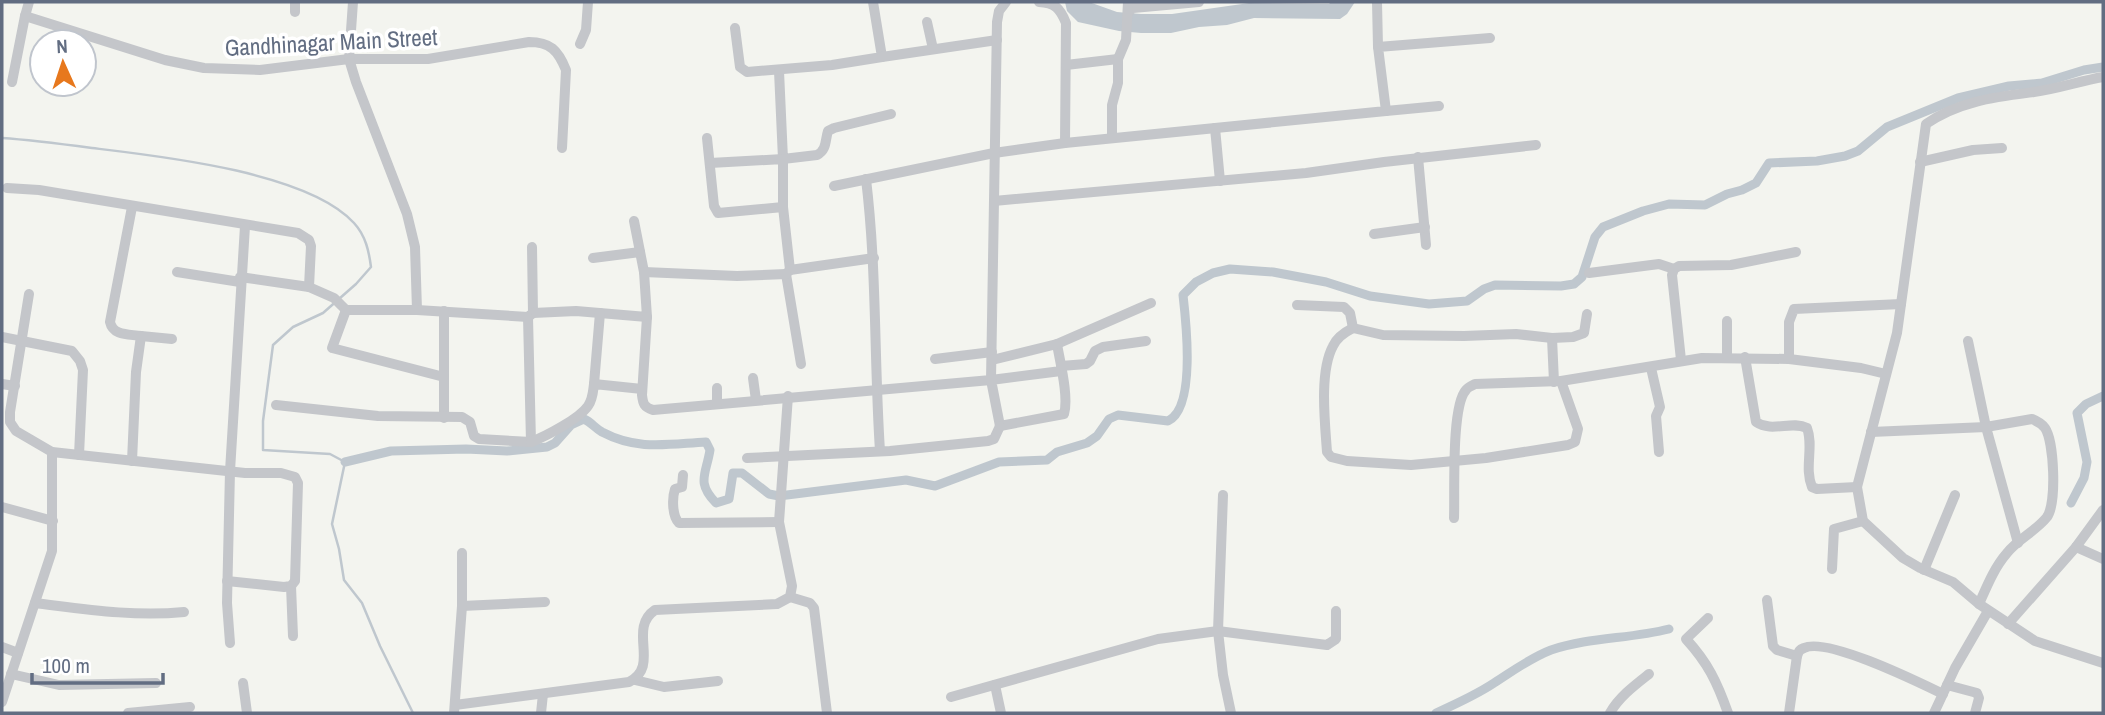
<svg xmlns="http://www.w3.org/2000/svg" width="2105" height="715" font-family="'Archivo Narrow',sans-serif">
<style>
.water{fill:#bfc7ce}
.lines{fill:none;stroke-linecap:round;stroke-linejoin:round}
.stream{stroke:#bfc7ce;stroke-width:2.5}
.canal{stroke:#bfc7ce;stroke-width:9}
.minor{stroke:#c4c6ca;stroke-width:10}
.labels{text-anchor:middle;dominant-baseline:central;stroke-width:7;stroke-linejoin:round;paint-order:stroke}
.street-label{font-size:23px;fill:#626d82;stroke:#fff}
</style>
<rect width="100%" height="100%" fill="#f3f4ef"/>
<!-- water -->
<path class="water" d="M1065,2H1089L1117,12L1141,14H1172L1249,3L1321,4H1329L1331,2H1355L1347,14L1340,19L1254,18L1227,25L1199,27L1171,33H1141L1119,31L1078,22L1067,11Z"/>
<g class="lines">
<!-- stream -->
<path class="stream" d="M2,138C32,140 62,144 92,148C159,156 308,172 354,223C366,236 369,252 371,267L356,284L323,313L293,327L273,345L263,421V450L330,454L345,462L332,524L339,549L344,580L362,603L380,646L413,713"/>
<!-- canal -->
<g class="canal">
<path d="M345,462L391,451L466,449L507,451L547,447L555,443L571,425L584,419C591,422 595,428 602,432C638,451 668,444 706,442L710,450C706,475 696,482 716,503L729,499L733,473H742L769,494L779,496L906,480L935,486L999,462L1047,460L1057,452L1087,443L1097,436L1109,419L1118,415L1168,421C1196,408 1186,321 1183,295L1196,282L1213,273L1230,269L1273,272L1326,282L1370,296L1429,304L1467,301L1484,289L1495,285L1561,286L1574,284L1582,277L1595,237L1603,227L1643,211L1669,204L1705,205L1727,194L1742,190L1756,183L1769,163L1817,161L1845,156L1858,151L1887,127L1958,98L2009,86L2042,83L2084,70L2103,67"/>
<path d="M2071,503L2084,478L2087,462L2077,413L2086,404L2103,396"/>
<path d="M1436,713C1456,704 1476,695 1494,683C1513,671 1530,658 1551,650C1589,637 1630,639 1669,629"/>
</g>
<!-- minor -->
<g class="minor">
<path d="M29,2L25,16L165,60L204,68L260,70L349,59H428L529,42C550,42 558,50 566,70L562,148"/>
<path d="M295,2V12"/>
<path d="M353,2L349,59L356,82L407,214L415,247L417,310"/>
<path d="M1039,2C1055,3 1060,8 1066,23L1065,143"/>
<path d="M1377,2L1378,47"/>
<path d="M1128,12L1133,8L1199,2"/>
<path d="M927,22L933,49"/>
<path d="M735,28L740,67L747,72L832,65L882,57L873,2"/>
<path d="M580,44L586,30L588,2"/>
<path d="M882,57L997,40"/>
<path d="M1066,65L1118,59"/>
<path d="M779,71L783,159L817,155C827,150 825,140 828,131L834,128L891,114"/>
<path d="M2103,77C2080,81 2057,89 2034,92C1996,97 1959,101 1926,124L1897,333L1857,487L1863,521L1903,558L1920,568L1953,582L1979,604L2035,641L2103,663"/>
<path d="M12,82L25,16"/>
<path d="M1386,111L1439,106"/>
<path d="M1215,128L1220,181"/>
<path d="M707,138L714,206L718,213L783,207"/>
<path d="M1112,138V105L1118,83V59L1126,40L1128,2"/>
<path d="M1418,157L1426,245"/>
<path d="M1920,162L1973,150L2002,148"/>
<path d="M710,163L783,159V207L790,270L786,274L801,364"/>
<path d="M866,179C877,270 874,361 880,451"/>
<path d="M834,186L994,153L1065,143L1386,111L1378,47L1490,38"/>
<path d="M7,188L39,190L298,233L309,240L311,246L309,287L334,298L346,310H417L528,317L533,313L532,247"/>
<path d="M994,201L1306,173L1384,162L1536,145"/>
<path d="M132,207L110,322C113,336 129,334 141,336"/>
<path d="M634,221L644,272"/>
<path d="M1374,234L1425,227"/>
<path d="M593,258L640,252"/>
<path d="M790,270L874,258"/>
<path d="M177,272L240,282"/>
<path d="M1589,273L1659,264L1674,269"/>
<path d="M240,277L309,287"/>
<path d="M29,294L10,412V422L16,431L52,452L245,473H281L295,477L298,483L295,581L291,586L284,587L227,581"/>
<path d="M1297,305L1344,307L1350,313L1353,328L1383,335L1464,336L1516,334L1552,338L1573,337L1584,333L1587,314"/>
<path d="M346,310L332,348L444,377V311"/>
<path d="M533,313L576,311L647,317L644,272L737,276L786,274"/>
<path d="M647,317L642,395C643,404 644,407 653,410L991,380L997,22L999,11L1006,2"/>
<path d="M1353,328C1345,332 1337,337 1333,346C1319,372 1325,423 1327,452L1331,457L1347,461L1411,465L1486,458L1568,445L1575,442L1578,429L1561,381"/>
<path d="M2,337L72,351L80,361L83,370L79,455"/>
<path d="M1552,338L1554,382"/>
<path d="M1968,341L1986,427L2032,419C2037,421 2041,423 2045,428C2054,441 2057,503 2047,517C2036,531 2018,539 2007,553C1994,568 1987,586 1979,604"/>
<path d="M1057,344C1060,362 1069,397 1064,414L1000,426L991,380L1061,371"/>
<path d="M1727,357V321"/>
<path d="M1745,357L1756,422C1772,433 1792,420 1807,428C1814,446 1804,468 1812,487L1817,489L1857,487"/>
<path d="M935,359L992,352"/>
<path d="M1789,359L1861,368L1886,374"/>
<path d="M992,360L1057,344L1151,303"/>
<path d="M1681,360L1672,275L1674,269L1679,266L1731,265L1796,252"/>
<path d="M1061,366L1086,364L1090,361L1095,351L1103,347L1146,341"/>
<path d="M1651,368L1660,407L1656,416L1659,452"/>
<path d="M444,377V418"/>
<path d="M753,378L756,400"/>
<path d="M2,384L15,386"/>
<path d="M594,384L600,313"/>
<path d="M717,388V404"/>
<path d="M276,405L378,416L462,417L470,422L474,436L479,439L531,442L528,317"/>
<path d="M1871,432L1986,427L2018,543"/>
<path d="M531,442C546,436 579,419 588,406C593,399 593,391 594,384L642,389"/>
<path d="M747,458L890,451L988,441L994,439L1000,426"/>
<path d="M132,461L136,372L141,336L172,339"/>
<path d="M683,475L682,487L675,489C672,498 672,516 679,523L779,522"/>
<path d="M1223,495L1218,631L1223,675L1231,713"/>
<path d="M2,507L53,521"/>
<path d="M1454,518C1455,493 1451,406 1466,390C1467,388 1473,385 1475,384L1561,381L1702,358L1789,359V322L1794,309L1901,304"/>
<path d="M2076,547L2103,559"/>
<path d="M1832,569L1834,529L1863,521"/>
<path d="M1924,570L1955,495"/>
<path d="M291,586L293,636"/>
<path d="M790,597L810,603L814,608L827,713"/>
<path d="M1767,600L1773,646L1777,650L1797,656"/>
<path d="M35,603C84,609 133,617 184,612"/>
<path d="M462,606L545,602"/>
<path d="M1708,618L1686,639C1708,663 1717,682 1728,713"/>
<path d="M2008,624L2076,547L2103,510"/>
<path d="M230,643L227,603L230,471L245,226"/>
<path d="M2,647L18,653"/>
<path d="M11,674L59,685L156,683"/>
<path d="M635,680L664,687L718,681"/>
<path d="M243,683L247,713"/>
<path d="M995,685L1001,713"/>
<path d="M1947,685L1977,693L1979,698L1975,713"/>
<path d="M951,697L1158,639L1218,631L1327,645L1336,639V611"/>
<path d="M2,702L52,551V452"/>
<path d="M455,705L629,682C661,666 627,629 655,610L777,604L790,597L792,586L779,522L788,396"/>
<path d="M128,713L190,707"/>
<path d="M454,713L462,606V553"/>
<path d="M541,713L543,694"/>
<path d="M1610,713C1619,697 1635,685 1649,674"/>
<path d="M1789,713L1797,656C1799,651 1799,650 1804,648C1827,637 1918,682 1943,694"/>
<path d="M1934,713L1955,668L1988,611"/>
</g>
</g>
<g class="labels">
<!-- street labels -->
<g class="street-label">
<text transform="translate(331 42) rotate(-3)">Gandhinagar Main Street</text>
</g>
</g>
<!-- border -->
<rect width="2105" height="715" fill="none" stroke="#626d82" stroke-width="7"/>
<!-- north arrow -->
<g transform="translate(63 63) rotate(357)"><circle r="33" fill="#ffffff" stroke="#c0c5cd" stroke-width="2"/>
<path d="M0-5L12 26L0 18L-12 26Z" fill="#e7781d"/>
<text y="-10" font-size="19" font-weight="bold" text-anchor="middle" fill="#626d82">N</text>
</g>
<!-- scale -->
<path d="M32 673v10h131v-10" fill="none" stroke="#626d82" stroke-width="3.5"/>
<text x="42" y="673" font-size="21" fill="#626d82" stroke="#ffffff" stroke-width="5" paint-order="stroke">100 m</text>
</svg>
